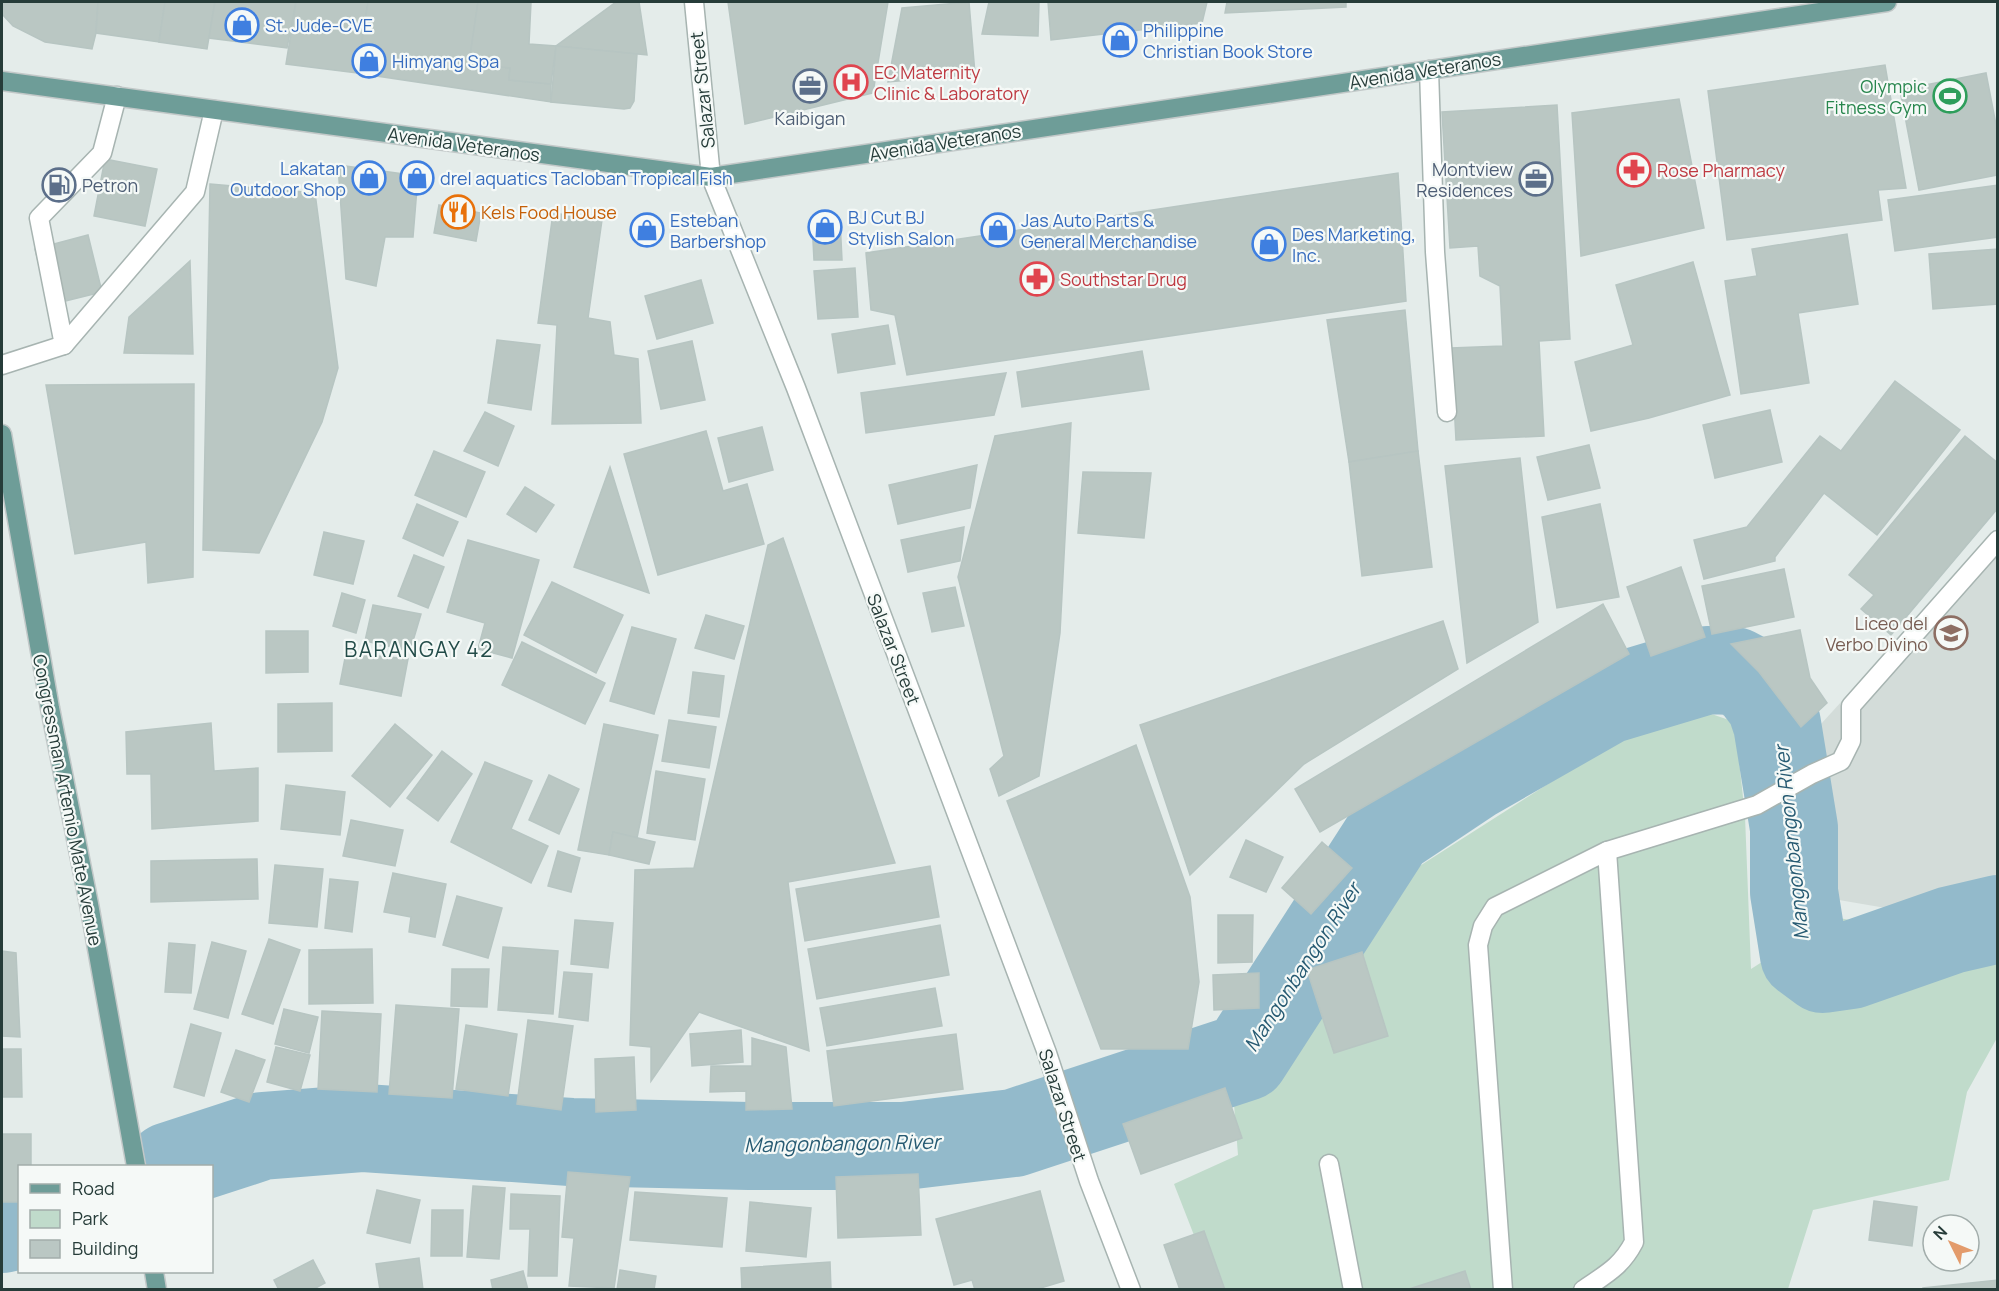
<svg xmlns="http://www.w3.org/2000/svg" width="1999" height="1291" font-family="Manrope,sans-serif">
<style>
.built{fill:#d3dcd9}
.green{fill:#c0dbcb}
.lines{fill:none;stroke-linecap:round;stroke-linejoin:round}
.river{stroke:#93bacb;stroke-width:88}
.building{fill:#bac7c3;stroke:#b7c5c2;stroke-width:1.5}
.minor-casing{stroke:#a7b4b1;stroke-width:21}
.major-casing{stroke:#c2c8c8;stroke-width:21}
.minor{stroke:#fff;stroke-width:18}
.major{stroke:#6e9d98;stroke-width:18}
.labels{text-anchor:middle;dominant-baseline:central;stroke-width:4.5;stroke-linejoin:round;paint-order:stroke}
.shop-label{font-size:18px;fill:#366cbe;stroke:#f5f9f7;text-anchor:start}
.street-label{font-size:18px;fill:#263c39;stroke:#f5f9f7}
.health-label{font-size:18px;fill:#be3a42;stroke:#f5f9f7;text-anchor:start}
.leisure-label{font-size:18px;fill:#27864d;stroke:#f5f9f7;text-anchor:end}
.service-label{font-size:18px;fill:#4e5e75;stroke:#f5f9f7}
.food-label{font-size:18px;fill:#c56008;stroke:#f5f9f7;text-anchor:start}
.education-label{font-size:18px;fill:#785e54;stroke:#f5f9f7;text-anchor:end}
.water-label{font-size:20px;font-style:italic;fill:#265a72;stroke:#f5f9f7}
.quarter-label{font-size:21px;letter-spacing:1.5px;fill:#234c49;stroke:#f5f9f7}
</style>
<rect width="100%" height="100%" fill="#e4ecea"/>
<!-- built -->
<path class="built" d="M1997,531V927L1798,893L1811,735Z"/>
<!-- green -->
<path class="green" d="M1676,702L1735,722L1745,816L1751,969L1776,953L1790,909L1997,947V1038L1967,1092L1949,1180L1813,1210L1788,1289H1215L1174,1184L1238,1155L1233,1092L1368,899Z"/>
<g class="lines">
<!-- river -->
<g class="river">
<path d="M170,1166L262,1136L364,1128L571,1142L749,1146H904L1014,1133L1245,1057L1390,832L1474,776L1607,700L1707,670L1734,671L1753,681L1770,703L1777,724L1794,828V892L1804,955L1823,969L1851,965L1951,930L1998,919"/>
<path d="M2,1229L20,1225"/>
</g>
</g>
<!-- building -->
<g class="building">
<path d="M2,2H98L96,33L92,49L45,42L13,26L2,14Z"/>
<path d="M98,2H165L159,42L96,33Z"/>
<path d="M165,2H215L207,49L159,42Z"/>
<path d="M215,2H296L287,48L209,38Z"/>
<path d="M296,2H368L357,73L286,64Z"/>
<path d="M368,2H478L469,63L510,68L509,80L551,84V102L357,73Z"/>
<path d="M478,2H531L529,44L556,46L551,84L509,80L510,68L469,63Z"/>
<path d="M616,2H639L647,55L556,46Z"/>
<path d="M728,2H888L873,93L745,124Z"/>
<path d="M969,2L975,74L888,82L902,8Z"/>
<path d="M989,2H1039L1038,36L982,34Z"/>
<path d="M1048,2H1207L1202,23L1051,40Z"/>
<path d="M1227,2H1346V7L1225,13Z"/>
<path d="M556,46L637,54L634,101L630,108L624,109L551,102Z"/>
<path d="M1885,65L1906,188L1878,190L1882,220L1727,240L1708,91Z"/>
<path d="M1986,73L1998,135V175L1919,190L1900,90Z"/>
<path d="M1679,99L1704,228L1581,256L1572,113Z"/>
<path d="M1557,105L1570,339L1539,341L1544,436L1456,440L1451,348L1503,346L1500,286L1480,276L1478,246L1450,248L1442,112Z"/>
<path d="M105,159L157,169L145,226L94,216Z"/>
<path d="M338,165L418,176L413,237H385L376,286L346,279Z"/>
<path d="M1398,173L1406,301L907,375L895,315L871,310L866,253Z"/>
<path d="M210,184L315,193L338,368L322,422L259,553L203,550Z"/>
<path d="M1998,185V237L1895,251L1888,200Z"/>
<path d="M439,205L481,213L476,241L434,233Z"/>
<path d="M553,213L602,220L588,318L610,322L614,355L638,359L641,423L552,424L557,325L538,323Z"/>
<path d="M840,220L842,260H814L812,222Z"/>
<path d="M1847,234L1858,304L1798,313L1809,383L1741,394L1725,281L1757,276L1752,249Z"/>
<path d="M88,235L102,292L49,305L35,249Z"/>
<path d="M1998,249V304L1933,309L1929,254Z"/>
<path d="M190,261L193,354L124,353L129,317Z"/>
<path d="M1693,262L1730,395L1649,418L1591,431L1575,362L1633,345L1616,285Z"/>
<path d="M855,268L858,317L818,319L814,271Z"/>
<path d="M701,280L713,323L657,339L645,296Z"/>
<path d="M1405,310L1418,451L1349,462L1327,320Z"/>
<path d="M888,325L895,364L838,373L832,334Z"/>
<path d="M497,340L540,345L531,410L488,403Z"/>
<path d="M692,341L705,400L661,409L648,351Z"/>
<path d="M1142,351L1149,389L1022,407L1017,372Z"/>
<path d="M1006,373L994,415L866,433L861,393Z"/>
<path d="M1895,381L1960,430L1877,535L1824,493L1775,557V561L1704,579L1694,540L1747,527L1820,436L1841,451Z"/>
<path d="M194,384L193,577L148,583L146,542L75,554L46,385Z"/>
<path d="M1770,410L1782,462L1715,478L1703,425Z"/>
<path d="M485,412L514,426L498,466L464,451Z"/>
<path d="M1071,423L1060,633L1039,776L999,796L990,769L1004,756L958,577L995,436Z"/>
<path d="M762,427L773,470L729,482L718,438Z"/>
<path d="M706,431L723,491L747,484L764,544L658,575L624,454Z"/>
<path d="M1965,436L1998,463V508L1891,635L1861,609L1874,595L1849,575Z"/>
<path d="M1589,445L1600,488L1548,500L1537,457Z"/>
<path d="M434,451L485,472L466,517L415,495Z"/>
<path d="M1418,451L1432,567L1362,576L1349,462Z"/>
<path d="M1520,458L1538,622L1467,663L1445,466Z"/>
<path d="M977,465L970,508L898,524L889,485Z"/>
<path d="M610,467L649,593L574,567Z"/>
<path d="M1083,472L1151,473L1144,538L1078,533Z"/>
<path d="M525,487L554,505L536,532L507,514Z"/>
<path d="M417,504L458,522L443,556L403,538Z"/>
<path d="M1600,504L1619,597L1557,608L1542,517Z"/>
<path d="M964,527L960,561L908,572L901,540Z"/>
<path d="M324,532L364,541L353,584L314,575Z"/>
<path d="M783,538L895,863L788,882L809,1051L699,1012L651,1081V1047L630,1045L635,870L694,868L768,545Z"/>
<path d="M468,540L539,560L512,658L478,649L485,623L447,612Z"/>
<path d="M414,555L444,567L428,608L398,596Z"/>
<path d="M1681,567L1705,637L1651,656L1627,587Z"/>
<path d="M1784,569L1794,617L1712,634L1702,586Z"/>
<path d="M552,582L623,615L596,673L524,635Z"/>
<path d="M955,587L964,626L932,632L923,593Z"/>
<path d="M342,593L365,600L356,633L333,626Z"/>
<path d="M1603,604L1629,654L1320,832L1295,789Z"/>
<path d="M373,605L421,614L410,651L365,641Z"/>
<path d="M706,615L744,626L734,659L695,648Z"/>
<path d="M1443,621L1458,669L1304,764L1190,875L1140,725Z"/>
<path d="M632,627L676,639L654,714L610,701Z"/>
<path d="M1800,630L1810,678L1827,703L1801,727L1759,672L1731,644Z"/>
<path d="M266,631H308V672L266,673Z"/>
<path d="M522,642L605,683L585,724L502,685Z"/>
<path d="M346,653L408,659L401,696L340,684Z"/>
<path d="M693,672L724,676L719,717L688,713Z"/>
<path d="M332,703V751L278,752V704Z"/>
<path d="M669,720L716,727L709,768L662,761Z"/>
<path d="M211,723L214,771L258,768V821L152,829L151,774H127L126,732Z"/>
<path d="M395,724L432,755L390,807L352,776Z"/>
<path d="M604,724L658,735L637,838L613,832L609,855L578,850Z"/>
<path d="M1136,745L1190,897L1199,982L1188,1049H1101L1007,801Z"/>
<path d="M442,751L472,774L438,821L407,798Z"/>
<path d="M485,762L532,781L511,829L548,846L531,883L451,842Z"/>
<path d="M656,771L705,779L695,840L647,833Z"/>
<path d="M549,775L579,789L559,834L529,820Z"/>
<path d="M286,785L345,792L340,835L281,829Z"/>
<path d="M351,820L403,830L395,866L343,856Z"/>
<path d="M613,832L655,842L649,864L609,855Z"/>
<path d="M1246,840L1283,857L1266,892L1230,877Z"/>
<path d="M1322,842L1352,868L1311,914L1282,888Z"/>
<path d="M558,851L580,858L571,892L548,886Z"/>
<path d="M257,859L258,899L151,902V861Z"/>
<path d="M275,865L323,869L317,927L269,923Z"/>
<path d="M930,866L939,917L805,941L796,889Z"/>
<path d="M393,873L446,884L435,937L409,932L411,917L384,912Z"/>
<path d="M330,879L358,882L352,932L325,928Z"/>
<path d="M457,896L502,908L488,958L443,945Z"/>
<path d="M1218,915H1253L1252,962L1218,963Z"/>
<path d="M575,920L613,923L608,968L571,964Z"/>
<path d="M940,925L949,975L817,999L808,949Z"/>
<path d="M269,939L300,950L273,1024L242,1014Z"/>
<path d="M212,942L246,951L228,1018L194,1009Z"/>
<path d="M169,943L195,945L191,993L165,992Z"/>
<path d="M503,947L558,951L553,1014L498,1010Z"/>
<path d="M372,949L373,1003L309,1004V950Z"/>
<path d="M2,951L16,953L20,1037L2,1036Z"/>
<path d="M1362,952L1388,1036L1334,1053L1307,970Z"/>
<path d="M452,969H489L487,1007L451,1006Z"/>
<path d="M564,972L592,974L588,1021L559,1017Z"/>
<path d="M1259,973V1008L1214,1010L1213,975Z"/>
<path d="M935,988L942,1026L827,1046L820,1008Z"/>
<path d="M396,1005L459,1009L452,1098L389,1094Z"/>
<path d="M284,1009L318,1017L309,1053L275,1044Z"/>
<path d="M322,1011L381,1014L377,1092L318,1089Z"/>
<path d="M528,1020L573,1026L561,1110L517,1104Z"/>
<path d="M191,1024L221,1033L204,1096L174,1087Z"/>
<path d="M466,1025L517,1034L508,1096L456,1089Z"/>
<path d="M741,1030L743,1062L692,1066L690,1034Z"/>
<path d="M956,1034L963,1089L834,1106L827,1051Z"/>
<path d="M752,1038L786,1047L792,1109L746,1110V1091L710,1092L711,1066H752Z"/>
<path d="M276,1047L310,1055L300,1091L267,1082Z"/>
<path d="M2,1049H21L22,1097H2Z"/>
<path d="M236,1050L265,1060L249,1102L221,1092Z"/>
<path d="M634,1057L636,1110L596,1112L595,1059Z"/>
<path d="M1225,1088L1242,1138L1141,1174L1123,1124Z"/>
<path d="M2,1134H31V1166H20V1202H2Z"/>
<path d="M568,1172L630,1177L614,1288L569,1286L574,1238L562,1237Z"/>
<path d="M918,1174L921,1235L838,1238L836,1177Z"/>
<path d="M473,1186L505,1188L499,1259L467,1257Z"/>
<path d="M377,1190L420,1200L410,1243L367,1233Z"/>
<path d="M1040,1191L1064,1281L1034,1290H975L972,1280L954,1285L936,1219Z"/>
<path d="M635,1192L727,1198L722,1247L630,1240Z"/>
<path d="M511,1194L560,1196L557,1276H528L530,1229H510Z"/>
<path d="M1874,1201L1917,1207L1912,1246L1869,1240Z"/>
<path d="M750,1202L811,1208L806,1257L746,1251Z"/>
<path d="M432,1210H463L462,1256H431Z"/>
<path d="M1204,1231L1225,1290H1180L1164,1245Z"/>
<path d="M419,1258L423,1290H380L376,1264Z"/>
<path d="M313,1260L325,1283L312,1290H279L274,1280Z"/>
<path d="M830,1262L831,1290H742L741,1268Z"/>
<path d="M620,1270L656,1276L654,1290H617Z"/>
<path d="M523,1271L528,1290H493L491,1280Z"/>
<path d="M1465,1271L1471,1290H1406Z"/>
<path d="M1998,1280V1290H1923V1288Z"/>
</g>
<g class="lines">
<!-- minor casing -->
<g class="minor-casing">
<g id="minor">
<path d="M694,2L711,177L796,388L1047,1053L1089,1181L1131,1290"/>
<path d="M1429,70L1435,252L1447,412"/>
<path d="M64,345L39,218L102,153L117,96"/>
<path d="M2,365L64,345L195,192L214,110"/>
<path d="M1607,851L1757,805L1812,774L1841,761L1851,741V706L1998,540"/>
<path d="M1329,1164L1353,1290"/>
<path d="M1503,1290L1478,945L1483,926L1495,907L1607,851L1634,1242C1621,1267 1606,1274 1583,1290"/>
</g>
</g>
<!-- major casing -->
<g class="major-casing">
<g id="major">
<path d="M2,81L711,177L1887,2"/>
<path d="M2,434L50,708L89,904L136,1166"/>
<path d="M154,1272L157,1290"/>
</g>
</g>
<!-- minor -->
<use href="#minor" class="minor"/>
<!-- major -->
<use href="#major" class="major"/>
</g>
<!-- icons -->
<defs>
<g id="shop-ring" transform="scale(1.725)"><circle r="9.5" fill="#f5f9f7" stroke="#3f7fe0" stroke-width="1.5"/><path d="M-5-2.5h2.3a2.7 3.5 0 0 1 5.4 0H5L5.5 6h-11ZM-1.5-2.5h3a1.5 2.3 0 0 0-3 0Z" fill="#3f7fe0"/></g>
<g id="hospital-ring" transform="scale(1.725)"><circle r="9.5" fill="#f5f9f7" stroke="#e0444e" stroke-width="1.5"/><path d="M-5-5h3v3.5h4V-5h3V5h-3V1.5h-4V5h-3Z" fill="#e0444e"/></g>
<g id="office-ring" transform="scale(1.725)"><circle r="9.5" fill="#f5f9f7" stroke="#5c6f8a" stroke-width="1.5"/><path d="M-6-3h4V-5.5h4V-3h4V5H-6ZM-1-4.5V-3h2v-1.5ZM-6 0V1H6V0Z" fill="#5c6f8a"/></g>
<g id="stadium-ring" transform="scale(1.725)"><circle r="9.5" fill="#f5f9f7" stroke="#2e9e5b" stroke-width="1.5"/><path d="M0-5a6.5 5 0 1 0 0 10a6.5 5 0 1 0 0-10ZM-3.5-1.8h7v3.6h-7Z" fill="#2e9e5b"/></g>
<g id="pharmacy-ring" transform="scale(1.725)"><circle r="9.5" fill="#f5f9f7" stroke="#e0444e" stroke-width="1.5"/><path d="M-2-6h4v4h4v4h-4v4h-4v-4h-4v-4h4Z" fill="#e0444e"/></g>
<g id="fuel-ring" transform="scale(1.725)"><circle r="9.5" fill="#f5f9f7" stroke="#5c6f8a" stroke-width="1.5"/><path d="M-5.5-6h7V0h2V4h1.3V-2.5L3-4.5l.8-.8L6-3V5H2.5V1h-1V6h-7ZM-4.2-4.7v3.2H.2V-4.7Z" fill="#5c6f8a"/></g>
<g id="restaurant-ring" transform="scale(1.725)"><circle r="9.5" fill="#f5f9f7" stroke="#e8710a" stroke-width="1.5"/><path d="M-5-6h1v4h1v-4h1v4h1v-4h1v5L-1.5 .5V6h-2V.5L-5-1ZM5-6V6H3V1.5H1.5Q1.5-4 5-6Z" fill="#e8710a"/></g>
<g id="university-ring" transform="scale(1.725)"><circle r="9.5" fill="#f5f9f7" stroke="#8d6e63" stroke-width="1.5"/><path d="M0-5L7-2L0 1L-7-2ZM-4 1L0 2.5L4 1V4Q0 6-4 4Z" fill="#8d6e63"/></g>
</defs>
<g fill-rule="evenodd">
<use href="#shop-ring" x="242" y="25"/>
<use href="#shop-ring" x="1120" y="40"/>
<use href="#shop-ring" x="369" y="61"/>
<use href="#hospital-ring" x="851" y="82"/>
<use href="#office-ring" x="810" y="86"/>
<use href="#stadium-ring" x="1950" y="96"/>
<use href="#pharmacy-ring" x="1634" y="170"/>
<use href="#shop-ring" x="369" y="178"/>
<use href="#shop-ring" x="417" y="178"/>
<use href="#office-ring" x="1536" y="179"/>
<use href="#fuel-ring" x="59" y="185"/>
<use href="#restaurant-ring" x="458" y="212"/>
<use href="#shop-ring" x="825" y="227"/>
<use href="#shop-ring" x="647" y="230"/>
<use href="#shop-ring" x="998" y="230"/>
<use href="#shop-ring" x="1269" y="244"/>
<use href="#pharmacy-ring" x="1037" y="279"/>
<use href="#university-ring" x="1951" y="633"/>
</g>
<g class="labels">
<!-- shop labels -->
<g class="shop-label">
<text x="265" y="25">St. Jude-CVE</text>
<text x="1143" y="30">Philippine<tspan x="1143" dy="21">Christian Book Store</tspan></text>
<text x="392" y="61">Himyang Spa</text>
<text x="346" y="168" text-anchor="end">Lakatan<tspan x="346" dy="21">Outdoor Shop</tspan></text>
<text x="440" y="178">drel aquatics Tacloban Tropical Fish</text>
<text x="848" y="217">BJ Cut BJ<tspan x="848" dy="21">Stylish Salon</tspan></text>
<text x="670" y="220">Esteban<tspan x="670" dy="21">Barbershop</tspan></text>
<text x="1021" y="220">Jas Auto Parts &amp;<tspan x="1021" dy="21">General Merchandise</tspan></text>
<text x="1292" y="234">Des Marketing,<tspan x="1292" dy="21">Inc.</tspan></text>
</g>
<!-- street labels -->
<g class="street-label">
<text transform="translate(1425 70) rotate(-9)">Avenida Veteranos</text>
<text transform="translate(702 90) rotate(-96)">Salazar Street</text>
<text transform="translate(945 142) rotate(-9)">Avenida Veteranos</text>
<text transform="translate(464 144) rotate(8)">Avenida Veteranos</text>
<text transform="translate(894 649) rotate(69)">Salazar Street</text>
<text transform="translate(68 800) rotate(79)">Congressman Artemio Mate Avenue</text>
<text transform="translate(1063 1105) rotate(72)">Salazar Street</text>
</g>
<!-- health labels -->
<g class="health-label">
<text x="874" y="72">EC Maternity<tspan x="874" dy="21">Clinic &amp; Laboratory</tspan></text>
<text x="1657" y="170">Rose Pharmacy</text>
<text x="1060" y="279">Southstar Drug</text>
</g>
<!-- leisure labels -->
<g class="leisure-label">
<text x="1927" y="86">Olympic<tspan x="1927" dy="21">Fitness Gym</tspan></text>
</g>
<!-- service labels -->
<g class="service-label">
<text x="810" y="118">Kaibigan</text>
<text x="1513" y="169" text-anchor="end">Montview<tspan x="1513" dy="21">Residences</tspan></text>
<text x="82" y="185" text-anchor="start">Petron</text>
</g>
<!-- food labels -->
<g class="food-label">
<text x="481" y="212">Kels Food House</text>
</g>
<!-- education labels -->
<g class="education-label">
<text x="1928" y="623">Liceo del<tspan x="1928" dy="21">Verbo Divino</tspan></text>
</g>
<!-- water labels -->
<g class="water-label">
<text transform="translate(1791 843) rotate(-96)">Mangonbangon River</text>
<text transform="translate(1302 967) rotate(-57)">Mangonbangon River</text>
<text transform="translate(842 1143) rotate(-1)">Mangonbangon River</text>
</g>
<!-- quarter labels -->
<g class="quarter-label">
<text x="419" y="649">BARANGAY 42</text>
</g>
</g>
<!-- border -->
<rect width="1999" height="1291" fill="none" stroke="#263c39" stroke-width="6"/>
<!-- legend -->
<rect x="18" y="1165" width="195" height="108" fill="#f5f9f7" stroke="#a2adab" stroke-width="1.5"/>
<rect x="30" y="1184" width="30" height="9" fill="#6e9d98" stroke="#a2adab" stroke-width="1.5"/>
<text x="72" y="1195" font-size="18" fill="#263c39">Road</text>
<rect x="30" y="1210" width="30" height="18" fill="#c0dbcb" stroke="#a2adab" stroke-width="1.5"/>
<text x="72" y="1225" font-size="18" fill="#263c39">Park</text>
<rect x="30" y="1240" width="30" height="18" fill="#bac7c3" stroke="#a2adab" stroke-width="1.5"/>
<text x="72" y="1255" font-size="18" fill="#263c39">Building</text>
<!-- north arrow -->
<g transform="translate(1951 1243) rotate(313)"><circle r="28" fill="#f5f9f7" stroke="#a2adab" stroke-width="1.5"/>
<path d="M0-4.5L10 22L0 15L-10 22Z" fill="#e39b6b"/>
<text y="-9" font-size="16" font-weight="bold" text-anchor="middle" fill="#263c39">N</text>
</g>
</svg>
